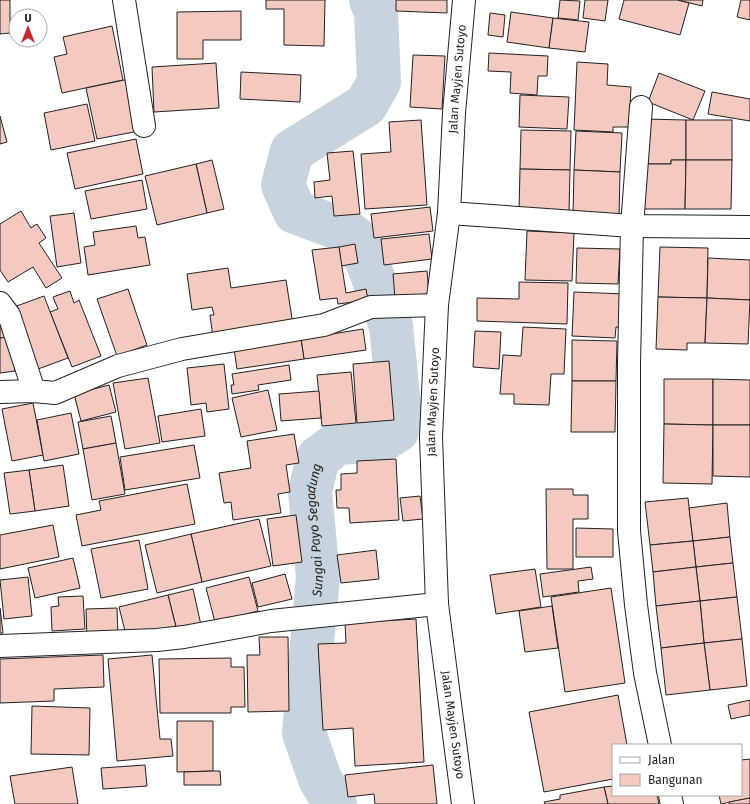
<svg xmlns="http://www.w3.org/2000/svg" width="750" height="804" font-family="'Fira Sans',sans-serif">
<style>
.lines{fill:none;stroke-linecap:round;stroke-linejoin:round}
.river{stroke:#c7d3dd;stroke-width:44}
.building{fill:#f3c9c0;stroke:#222}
.minor-casing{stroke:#222;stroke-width:24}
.minor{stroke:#fff;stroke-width:22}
.labels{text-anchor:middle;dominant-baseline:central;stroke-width:3;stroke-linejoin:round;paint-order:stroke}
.street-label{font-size:12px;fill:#222;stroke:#fff}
.water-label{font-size:13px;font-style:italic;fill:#222;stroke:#fff}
</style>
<rect width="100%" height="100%" fill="#fff"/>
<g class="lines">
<!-- river -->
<path class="river" id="s1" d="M335,804L320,779L304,733L318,577L310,491L318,458L338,443L382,440L397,431L400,416L391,326L360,242L346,231L295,212L283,185L292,151L366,105L379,82L376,12L371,0"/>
</g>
<!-- building -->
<g class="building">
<path d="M0,0H10V33L0,34Z"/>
<path d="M266,0H325L324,46L284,45V9H266Z"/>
<path d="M396,0H447V13L396,11Z"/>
<path d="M560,0L580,1L578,20L558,18Z"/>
<path d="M585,0H608L605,21L583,18Z"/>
<path d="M624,0H678L689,3L680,35L619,19Z"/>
<path d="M678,0H703L702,6Z"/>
<path d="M741,0H750V20L737,17Z"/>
<path d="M241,11V40H203V59H177V12Z"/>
<path d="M511,12L553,18L549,48L507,42Z"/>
<path d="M490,13L505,15L503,37L488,35Z"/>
<path d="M553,18L589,22L585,52L549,48Z"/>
<path d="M112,26L123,80L62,93L54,57L67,54L63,37Z"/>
<path d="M489,53L548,56L547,76H538L537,95L510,93L511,72L488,71Z"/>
<path d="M413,55L445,56L442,109L410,107Z"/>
<path d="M577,62L608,64L607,85L631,87L629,127H613V132L574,130Z"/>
<path d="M216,63L219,108L154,112L152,67Z"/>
<path d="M241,72L301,75L300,102L240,99Z"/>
<path d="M659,73L705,91L693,120L648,102Z"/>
<path d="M129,79L139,131L97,139L86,88Z"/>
<path d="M712,92L750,99V121L708,114Z"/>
<path d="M520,95L569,97L567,129L519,127Z"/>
<path d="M87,104L95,141L51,150L44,113Z"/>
<path d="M0,116L7,142L0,144Z"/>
<path d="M644,119L686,120V160H671V164H643Z"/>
<path d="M421,120L427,205L365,209L361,154L391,152L389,122Z"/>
<rect x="686" y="120" width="46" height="40"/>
<path d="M521,130L571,131L570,170L520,169Z"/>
<path d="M576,131L622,133L620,172L574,170Z"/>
<path d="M136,139L143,174L75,189L67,153Z"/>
<path d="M353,151L360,214L334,216L332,196L315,198L314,182L330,180L327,153Z"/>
<path d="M212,160L224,209L207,213L196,164Z"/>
<path d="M671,160H686L685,209H639V164H671Z"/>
<path d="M686,160H732L731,209H685Z"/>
<path d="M196,164L207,213L157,225L145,176Z"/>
<path d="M520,169L570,170L569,212L519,211Z"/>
<path d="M574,170L620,172L619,217L573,215Z"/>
<path d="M142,180L147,209L91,219L85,191Z"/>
<path d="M430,207L433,231L374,238L371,214Z"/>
<path d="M21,211L31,228L37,224L46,238L39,243L62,278L46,288L33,267L8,282L0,270V224Z"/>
<path d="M74,213L81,263L57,267L50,216Z"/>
<path d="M136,226L138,238L145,237L150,265L88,275L84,247L95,245L93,232Z"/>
<path d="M527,231L574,233L572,281L525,280Z"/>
<path d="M429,234L432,259L384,265L381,239Z"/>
<path d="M355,244L358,263L341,266L339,247Z"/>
<path d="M339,247L346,293L366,289L368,300L338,304L337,298L320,300L312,250Z"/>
<path d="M660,247L708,248L707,298L658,297Z"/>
<path d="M577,248L620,249L618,284L576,283Z"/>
<path d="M708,258L750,260V300L707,298Z"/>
<path d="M228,268L231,288L286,280L293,325L213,338L210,315H214L212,307L192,310L187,274Z"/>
<path d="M427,271L429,295L395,298L393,274Z"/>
<path d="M519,282L568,283L567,324L477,321V298L519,299Z"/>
<path d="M128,289L147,345L117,356L97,299Z"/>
<path d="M70,291L74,303L79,300L101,356L72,367L50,312L58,309L53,297Z"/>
<path d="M574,292L625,294V328L616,327L615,338L572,336Z"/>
<path d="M44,296L68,358L38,369L14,307Z"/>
<path d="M658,297L707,298L705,343H687V350L656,349Z"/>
<path d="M707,298L750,300L748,344L705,343Z"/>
<path d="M0,311L9,337L0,338Z"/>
<path d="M523,327L566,329L564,374H551L549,405L514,404V394H500L503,355L521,356Z"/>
<path d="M363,329L366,350L304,359L301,339Z"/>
<path d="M475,331L501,332L499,369L473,367Z"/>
<path d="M9,337L15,371L0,373V338Z"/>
<path d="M301,339L304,359L237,369L234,349Z"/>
<path d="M572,340L617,341L616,381H572Z"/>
<path d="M389,361L394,420L357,423L353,364Z"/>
<path d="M224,364L229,409L207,412L206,403L191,405L187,368Z"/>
<path d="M289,365L291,380L258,385L259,390L232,394L231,385H234L232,374Z"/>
<path d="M351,372L356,423L322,426L317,375Z"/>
<path d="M148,378L160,443L125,449L113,383Z"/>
<path d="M664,379H713V425L664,424Z"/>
<path d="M713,379L750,380V425H713Z"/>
<path d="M572,381H616L615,432H571Z"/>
<path d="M109,385L116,412L81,421L74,394Z"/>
<path d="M268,390L277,430L241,437L232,398Z"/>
<path d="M319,391L321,418L281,421L279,394Z"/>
<path d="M33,403L43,455L12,461L2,409Z"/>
<path d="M201,409L205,436L162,442L158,416Z"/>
<path d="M71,413L79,454L44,461L37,420Z"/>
<path d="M111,416L116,443L83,449L78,422Z"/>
<path d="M664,424L713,425L712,484L663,483Z"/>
<path d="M713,425H750V477L713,476Z"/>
<path d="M294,434L299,463L286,465L290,492L278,494L281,513L233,520L231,502L224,503L219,473L251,468L247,441Z"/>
<path d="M116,443L125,494L92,500L83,449Z"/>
<path d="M194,445L200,478L125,490L120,457Z"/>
<path d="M396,459L399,520L350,523L349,508H337L336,490H341V474L357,473V461Z"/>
<path d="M63,465L69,506L35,511L29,470Z"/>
<path d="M29,470L35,511L10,514L4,473Z"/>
<path d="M187,484L195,524L82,546L76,515L101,510L99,501Z"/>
<path d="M546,489H573V495H588V519H573V569H547Z"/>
<path d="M420,496L423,519L403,521L400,498Z"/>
<path d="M688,498L693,541L650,545L645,502Z"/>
<path d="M727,503L730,537L693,541L689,508Z"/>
<path d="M296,515L302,562L273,566L267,519Z"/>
<path d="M259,519L271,566L202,582L191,534Z"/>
<path d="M53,525L59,557L0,569V535Z"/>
<path d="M576,528L613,529V557H576Z"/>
<path d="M191,534L202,582L157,593L145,545Z"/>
<path d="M730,537L733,563L696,567L693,541Z"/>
<path d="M139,540L148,589L101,598L91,549Z"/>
<path d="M693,541L696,567L653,572L650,545Z"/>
<path d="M376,550L379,579L341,583L337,555Z"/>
<path d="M73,558L80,588L35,598L28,568Z"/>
<path d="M733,563L737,597L700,601L696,567Z"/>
<path d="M591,567L593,579L578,581L579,592L543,597L540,574Z"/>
<path d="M696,567L700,601L656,606L653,572Z"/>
<path d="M535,569L541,607L496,614L490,575Z"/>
<path d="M285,574L292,599L258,607L252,583Z"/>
<path d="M28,577L32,616L4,619L0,580Z"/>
<path d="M249,577L258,611L215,622L206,588Z"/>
<path d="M611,588L625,683L565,692L551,597Z"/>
<path d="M193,589L201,625L177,631L168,595Z"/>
<path d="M168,595L177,631L127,639L119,607Z"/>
<path d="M83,596L85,629L52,631L51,607L59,606L58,597Z"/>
<path d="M737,597L742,639L704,643L700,601Z"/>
<path d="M700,601L704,643L661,648L656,606Z"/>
<path d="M552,606L558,648L525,652L519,611Z"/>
<path d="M0,608L3,633H0Z"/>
<path d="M117,608L118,638L87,639L86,609Z"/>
<path d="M416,619L424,762L355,766L353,728L323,730L318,644L346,643L345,623Z"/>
<path d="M259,637H288L289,711L248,712L247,655H260Z"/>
<path d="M742,639L747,686L710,690L704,643Z"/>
<path d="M704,643L710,690L666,695L661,648Z"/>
<path d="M103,655L104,687L54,689V701L0,703V659Z"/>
<path d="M152,655L160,739H171L173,756L117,761L108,659Z"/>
<path d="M231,658V667H244L245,707H231V713H160L159,659Z"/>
<path d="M618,695L627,745H613V779L544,792L529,712Z"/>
<path d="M750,700V715L731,719L728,705Z"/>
<path d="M32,706L90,708L89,755L31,754Z"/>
<path d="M177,721H213V771L177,772Z"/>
<path d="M750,759V798L721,804L719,795H741V760Z"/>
<path d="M145,765L147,786L103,789L101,768Z"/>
<path d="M433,765L437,804H375L374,794L348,797L345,775Z"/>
<path d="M72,767L78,804H15L10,776Z"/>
<path d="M213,771H220L221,785H184V772Z"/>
<path d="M613,786V795H657L659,804H608L604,787Z"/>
<path d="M604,787L608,804H545L544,802L560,799V795Z"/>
<path d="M750,798V804H729V802Z"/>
</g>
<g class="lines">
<!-- minor casing -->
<g class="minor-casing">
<g id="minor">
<path d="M124,0L144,126"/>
<path d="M641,107L632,226L629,363V531L636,605L645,673L660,745"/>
<path d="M449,213L632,226L750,227"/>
<path d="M0,303L9,315L34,391"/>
<path d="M0,392L34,391L55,393L118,366L182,349L324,325L371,307L437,305"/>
<path d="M0,646L157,640L184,637L271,621L437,604"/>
<path d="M670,795L672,804"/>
<path id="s2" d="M463,804L437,604L431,437L437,305L449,213L454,113L464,0"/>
</g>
</g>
<!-- minor -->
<use href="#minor" class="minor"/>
</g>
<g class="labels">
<!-- street labels -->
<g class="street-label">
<text stroke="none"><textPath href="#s2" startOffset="728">Jalan Mayjen Sutoyo</textPath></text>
<text stroke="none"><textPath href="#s2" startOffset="404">Jalan Mayjen Sutoyo</textPath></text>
<text transform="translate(453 725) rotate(82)">Jalan Mayjen Sutoyo</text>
</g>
<!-- water labels -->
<g class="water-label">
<text stroke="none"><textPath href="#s1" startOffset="282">Sungai Payo Segadung</textPath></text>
</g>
</g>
<!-- legend -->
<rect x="612" y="744" width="130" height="52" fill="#ffffff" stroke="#a7a7a7"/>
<rect x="620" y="757" width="20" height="6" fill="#ffffff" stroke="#a7a7a7"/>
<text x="648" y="764" font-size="12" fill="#222222">Jalan</text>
<rect x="620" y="774" width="20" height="12" fill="#f3c9c0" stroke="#a7a7a7"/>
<text x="648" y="784" font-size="12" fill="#222222">Bangunan</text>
<!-- north arrow -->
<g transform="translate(28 28)"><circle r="19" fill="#ffffff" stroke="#a7a7a7"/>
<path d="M0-3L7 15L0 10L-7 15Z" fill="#c62828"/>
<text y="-6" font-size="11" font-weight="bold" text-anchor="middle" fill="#222222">U</text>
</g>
</svg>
